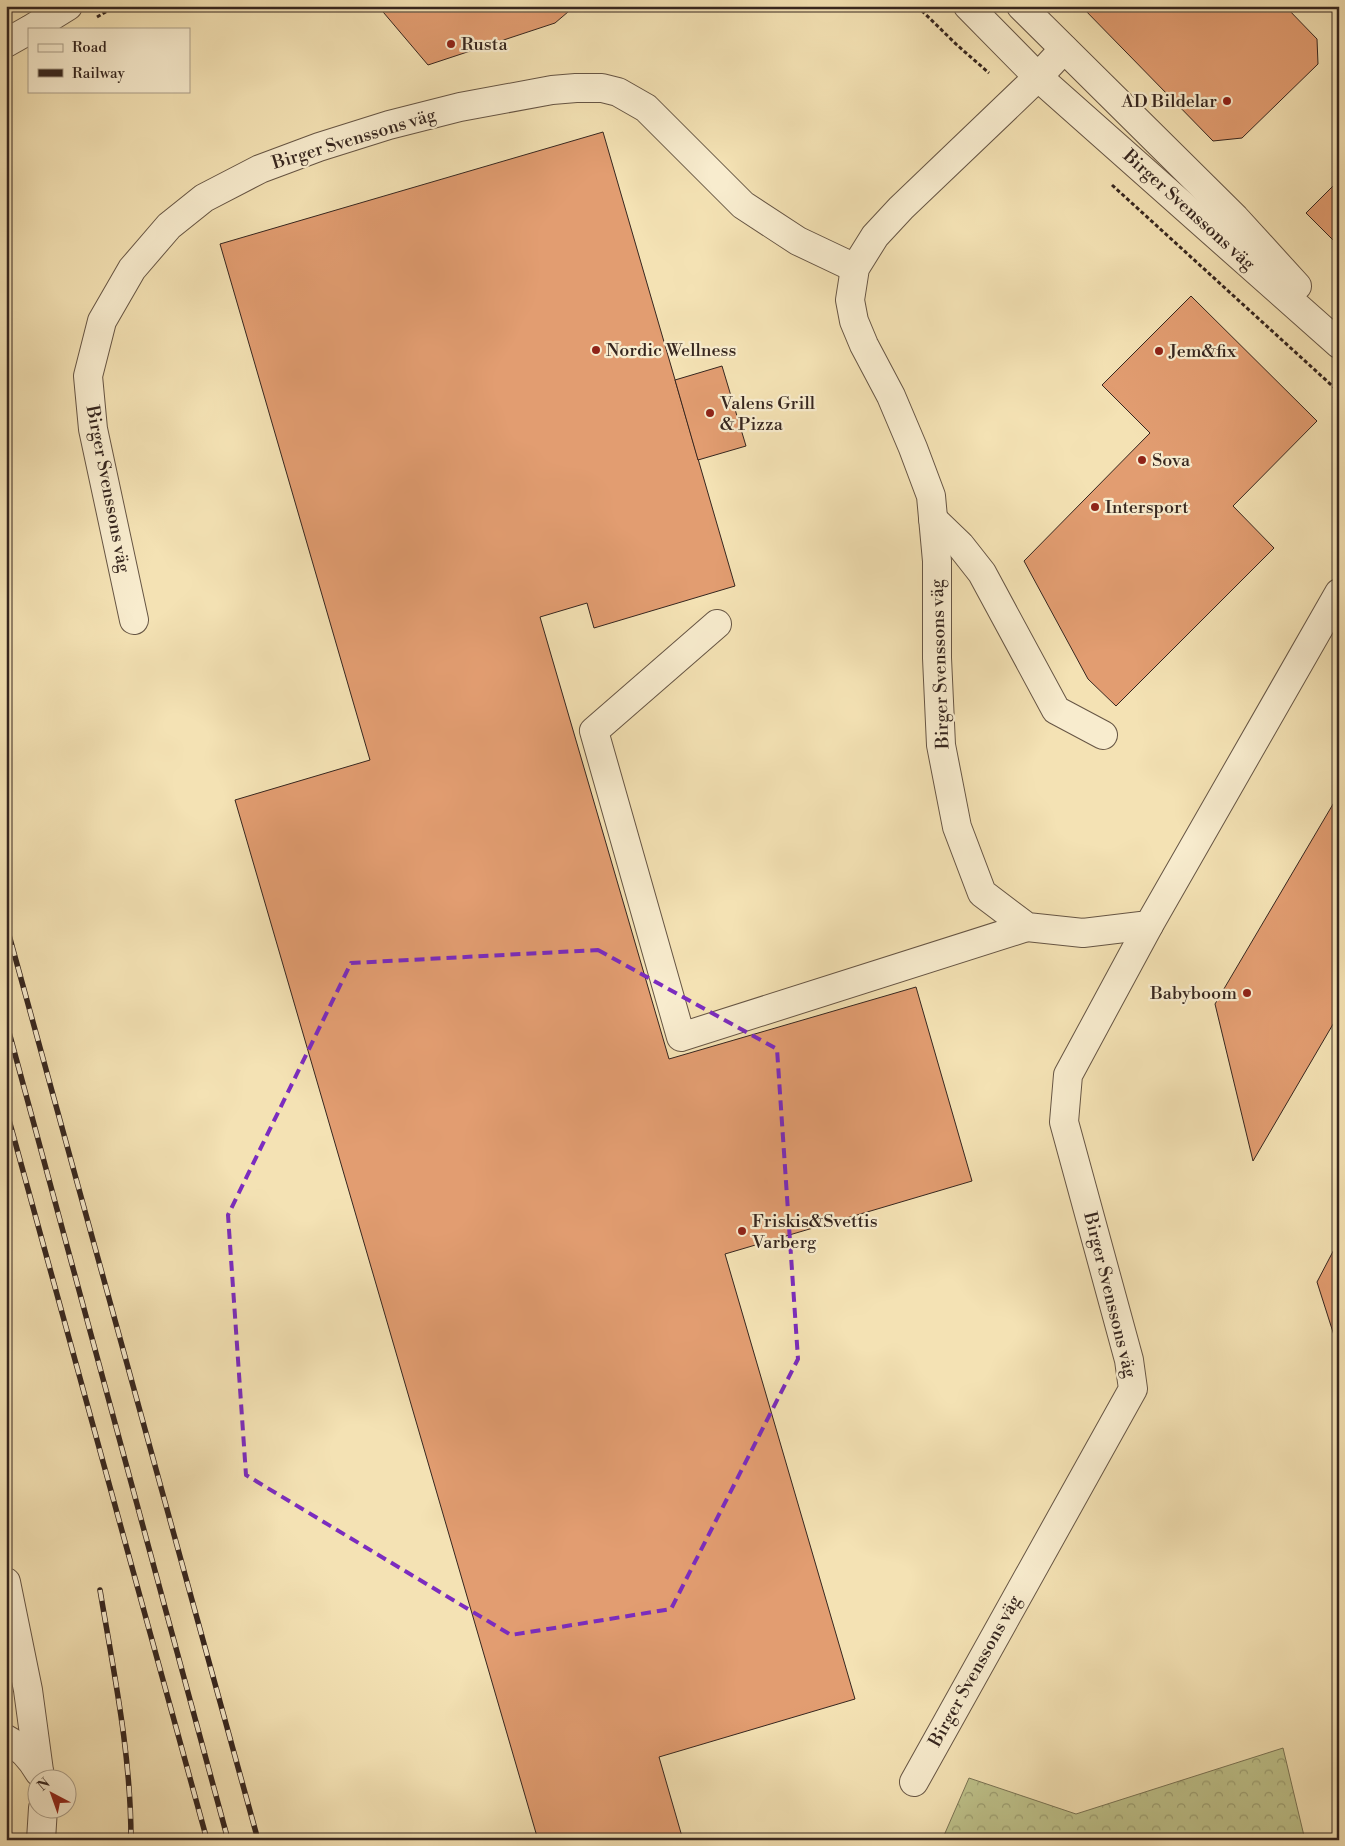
<svg xmlns="http://www.w3.org/2000/svg" width="1345" height="1846" font-family="'Libre Bodoni',serif">
<style>
.forest{fill:url(#forest-crowns);stroke:#7a7455}
.building{fill:#e29d71;stroke:#36261f}
.lines{fill:none;stroke-linecap:round;stroke-linejoin:round}
.minor-casing{stroke:#654;stroke-width:30}
.path{stroke:#36261f;stroke-width:3;stroke-dasharray:4 2.5;stroke-linecap:butt}
.minor{stroke:#f8ecce;stroke-width:28}
.rail-casing{stroke:#36261f;stroke-width:5.5}
.rail{stroke:#f8ecce;stroke-width:4;stroke-dasharray:11;stroke-linecap:butt}
.marked{fill:none;stroke:#7b2cbf;stroke-width:4;stroke-dasharray:10 6;stroke-linejoin:round}
.poi-dot{fill:#8f2418;stroke:#f8ecce;stroke-width:2}
.labels{text-anchor:middle;dominant-baseline:central;stroke-width:4.5;stroke-linejoin:round;paint-order:stroke}
.poi-label{font-size:18px;fill:#36261f;stroke:#f8ecce;text-anchor:start}
.street-label{font-size:18px;fill:#36261f;stroke:#f8ecce}
</style>
<defs>
<pattern id="forest-crowns" width="20" height="18" patternUnits="userSpaceOnUse" patternTransform="scale(1.25)"><rect width="20" height="18" fill="#bec28b"/><path d="M2 6a3 3 0 1 1 6 0M12 15a3 3 0 1 1 6 0" fill="none" stroke="#9b9d71"/></pattern>
</defs>
<rect width="100%" height="100%" fill="#f4e2b4"/>
<filter id="stains"><feTurbulence type="fractalNoise" baseFrequency=".004" numOctaves="4"/><feColorMatrix values="0 0 0 0 .2 0 0 0 0 .09 0 0 0 0 .02 0 0 0 .5 -.17"/></filter>
<radialGradient id="worn" r=".72"><stop offset=".6" stop-color="#630" stop-opacity="0"/><stop offset="1" stop-color="#630" stop-opacity=".3"/></radialGradient>
<!-- forest -->
<path class="forest" d="M1283,1748L1305,1840H942L969,1778L1076,1814Z"/>
<!-- building -->
<g class="building">
<path d="M378,6H575L555,23L428,65Z"/>
<path d="M1081,6H1285L1317,39L1318,64L1242,138L1213,141Z"/>
<path d="M603,132L735,586L594,628L587,603L540,617L669,1059L916,987L972,1181L725,1254L855,1699L659,1757L683,1840H538L235,800L370,760L220,244Z"/>
<path d="M1339,180V246L1306,213Z"/>
<path d="M1191,296L1317,421L1233,506L1274,548L1116,706L1088,679L1024,561L1150,433L1102,385Z"/>
<path d="M722,366L746,446L698,460L675,380Z"/>
<path d="M1339,794V1014L1253,1161L1215,1004Z"/>
<path d="M1339,1240V1351L1317,1282Z"/>
</g>
<g class="lines">
<!-- minor casing -->
<g class="minor-casing">
<g id="minor">
<path d="M968,6L1038,77L1339,344"/>
<path d="M1021,6L1235,218L1297,286"/>
<path d="M31,29L68,6"/>
<path d="M6,43L29,30"/>
<path d="M1064,49L1038,77L901,208L875,236L855,268L850,300L854,321L864,345L891,396L913,448L931,496L937,561V658L941,745L957,827L982,893L1027,927L1083,933L1149,925L1339,593"/>
<path d="M933,519L960,545L982,573L1056,710L1103,735"/>
<path d="M134,620L93,429L88,376L102,321L132,269L169,226L204,198L260,169L319,147L389,125L460,107L552,90L576,88H602L618,92L646,108L743,205L798,241L855,268"/>
<path d="M717,624L594,731L681,1037L1027,927"/>
<path d="M6,1582L28,1690L39,1771"/>
<path d="M6,1739C21,1747 31,1758 39,1772"/>
<path d="M914,1782L1133,1389L1129,1360L1064,1122L1068,1075L1149,925"/>
<path d="M41,1840L43,1808"/>
</g>
</g>
<!-- path -->
<g class="path">
<path d="M917,6L957,45L989,73"/>
<path d="M97,17L116,6"/>
<path d="M1112,185L1339,392"/>
</g>
<!-- minor -->
<use href="#minor" class="minor"/>
<!-- rail casing -->
<g class="rail-casing">
<g id="rail">
<path d="M6,924L258,1840"/>
<path d="M6,1021L228,1840"/>
<path d="M6,1109L207,1840"/>
<path d="M100,1590C114,1674 131,1754 131,1840"/>
</g>
</g>
<!-- rail -->
<use href="#rail" class="rail"/>
</g>
<!-- marked area -->
<path class="marked" d="M598,950L777,1049L798,1359L671,1609L511,1635L246,1475L228,1215L351,963Z"/>
<!-- markers -->
<g class="poi-dot">
<circle cx="451" cy="44" r="5"/>
<circle cx="1227" cy="101" r="5"/>
<circle cx="596" cy="350" r="5"/>
<circle cx="1159" cy="351" r="5"/>
<circle cx="710" cy="413" r="5"/>
<circle cx="1142" cy="460" r="5"/>
<circle cx="1095" cy="507" r="5"/>
<circle cx="1247" cy="993" r="5"/>
<circle cx="742" cy="1231" r="5"/>
</g>
<g class="labels">
<!-- poi labels -->
<g class="poi-label">
<text x="461" y="44">Rusta</text>
<text x="1217" y="101" text-anchor="end">AD Bildelar</text>
<text x="606" y="350">Nordic Wellness</text>
<text x="1169" y="351">Jem&amp;fix</text>
<text x="720" y="403">Valens Grill<tspan x="720" dy="21">&amp; Pizza</tspan></text>
<text x="1152" y="460">Sova</text>
<text x="1105" y="507">Intersport</text>
<text x="1237" y="993" text-anchor="end">Babyboom</text>
<text x="752" y="1221">Friskis&amp;Svettis<tspan x="752" dy="21">Varberg</tspan></text>
</g>
<!-- street labels -->
<g class="street-label">
<text transform="translate(354 139) rotate(-17)">Birger Svenssons väg</text>
<text transform="translate(1189 210) rotate(42)">Birger Svenssons väg</text>
<text transform="translate(108 489) rotate(79)">Birger Svenssons väg</text>
<text transform="translate(940 664) rotate(-92)">Birger Svenssons väg</text>
<text transform="translate(1110 1295) rotate(76)">Birger Svenssons väg</text>
<text transform="translate(975 1671) rotate(-61)">Birger Svenssons väg</text>
</g>
</g>
<!-- margin -->
<rect width="1345" height="1846" fill="none" stroke="#f4e2b4" stroke-width="25"/>
<rect x="8" y="8" width="1330" height="1831" fill="none" stroke="#36261f" stroke-width="2.5"/>
<rect x="12" y="12" width="1320" height="1821" fill="none" stroke="#36261f"/>
<!-- legend -->
<rect x="28" y="28" width="162" height="65" fill="#f8ecce" stroke="#aa9d88"/>
<rect x="38" y="44" width="25" height="8" fill="#f8ecce" stroke="#aa9d88"/>
<text x="72" y="52" font-size="15" fill="#36261f">Road</text>
<rect x="38" y="69" width="25" height="8" fill="#36261f" stroke="#aa9d88"/>
<text x="72" y="78" font-size="15" fill="#36261f">Railway</text>
<!-- north arrow -->
<g transform="translate(52 1794) rotate(319)"><circle r="24" fill="#f8ecce" stroke="#aa9d88"/>
<path d="M0-4L9 19L0 12L-9 19Z" fill="#8f2418"/>
<text y="-8" font-size="14" font-weight="bold" text-anchor="middle" fill="#36261f">N</text>
</g>
<rect width="100%" height="100%" filter="url(#stains)"/>
<rect width="100%" height="100%" fill="url(#worn)"/>
</svg>
